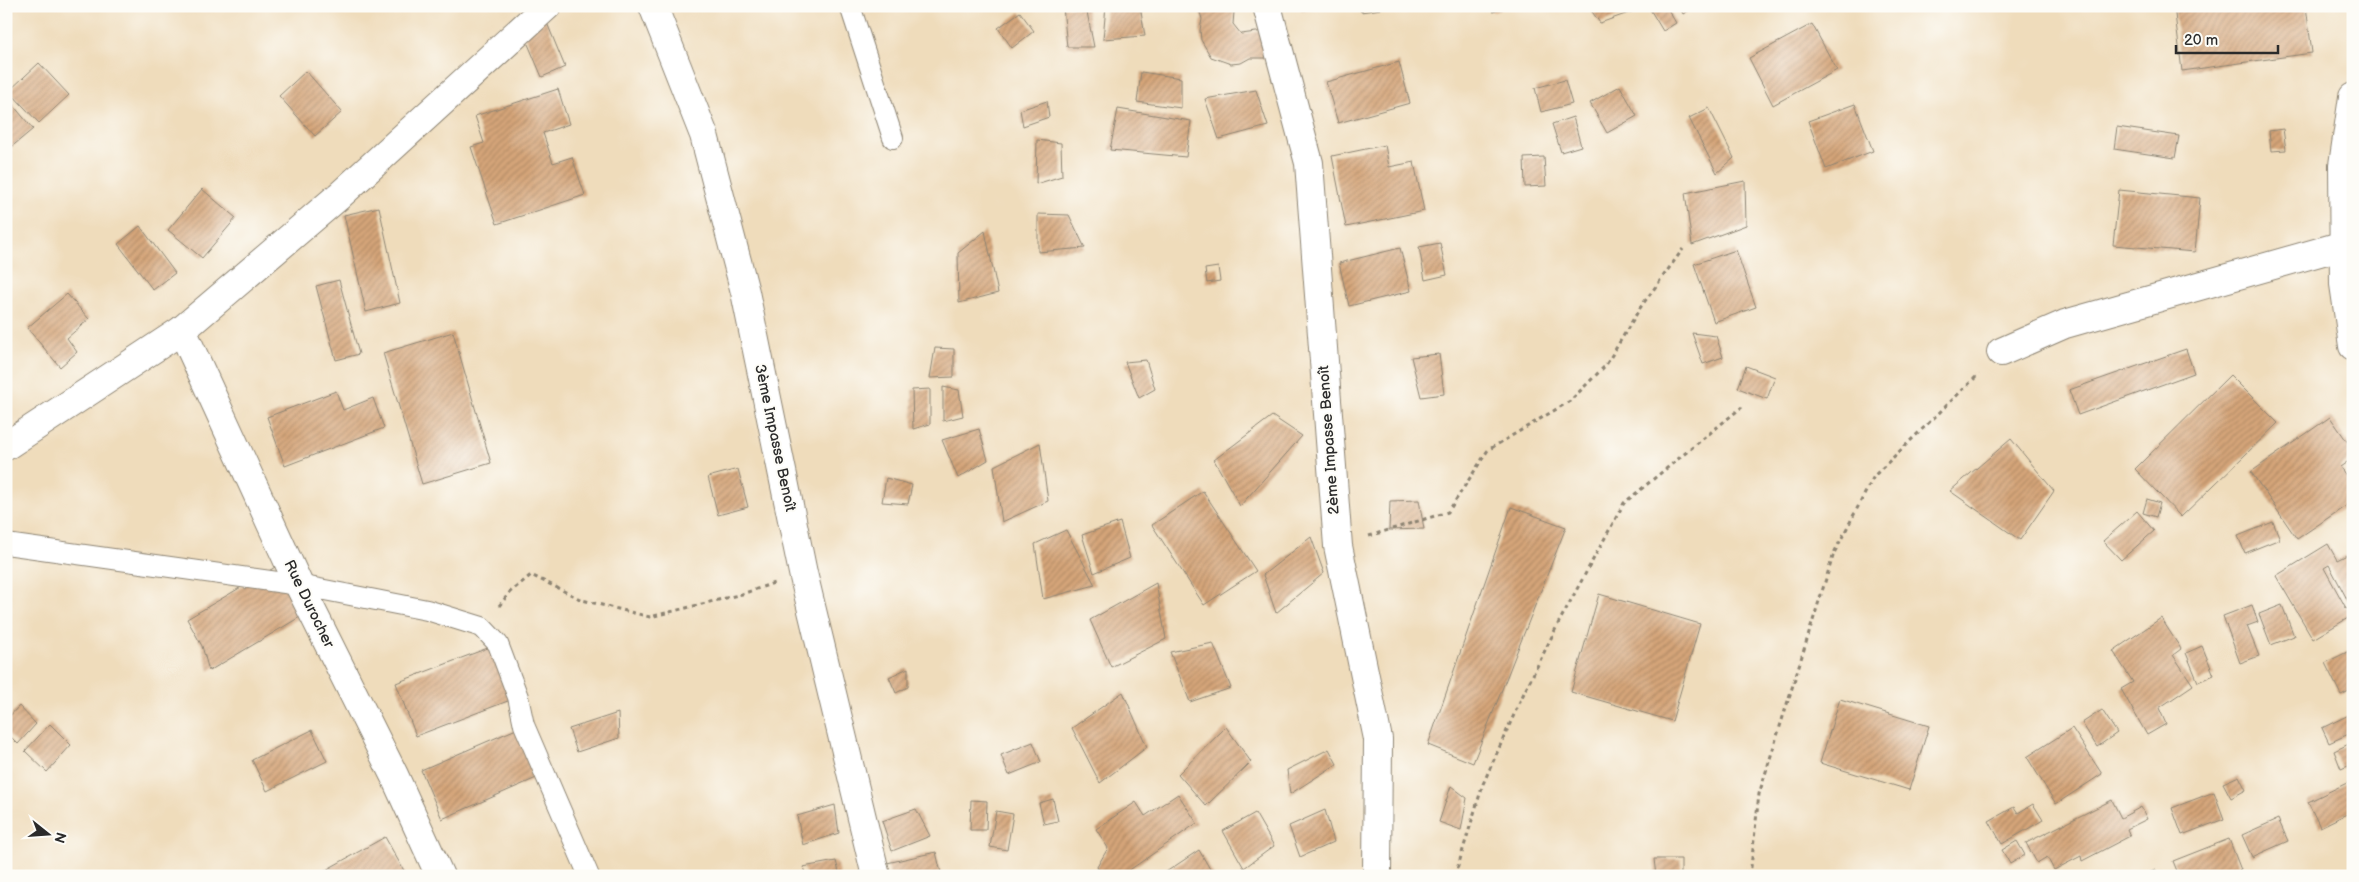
<svg xmlns="http://www.w3.org/2000/svg" width="2359" height="882" font-family="'Balsamiq Sans',sans-serif">
<style>
.building{fill:url(#building-hatch)}
.lines{fill:none;stroke-linecap:round;stroke-linejoin:round}
.lane-casing{stroke:#8d8473;stroke-width:22}
.street-casing{stroke:#8d8473;stroke-width:30}
.path{stroke:#8d8473;stroke-width:3;stroke-dasharray:4 4;stroke-linecap:butt}
.lane{stroke:#fff;stroke-width:20}
.street{stroke:#fff;stroke-width:28}
.labels{text-anchor:middle;dominant-baseline:central;stroke-width:4;stroke-linejoin:round;paint-order:stroke}
.street-label{font-size:15px;fill:#2b2b2b;stroke:#fdfcf7}
</style>
<defs>
<pattern id="building-hatch" width="6" height="6" patternUnits="userSpaceOnUse" patternTransform="scale(1.25)"><rect width="6" height="6" fill="#d5a579"/><path d="M-1 1l2-2M0 6l6-6M5 7l2-2" fill="none" stroke="#ad8763"/></pattern>
</defs>
<rect width="100%" height="100%" fill="#fdfcf7"/>
<filter id="ink" filterUnits="userSpaceOnUse"><feTurbulence type="fractalNoise" baseFrequency=".02" numOctaves="2"/><feDisplacementMap in="SourceGraphic" scale="10" xChannelSelector="R" yChannelSelector="G"/><feConvolveMatrix kernelMatrix="1 2 1 2 8 2 1 2 1" color-interpolation-filters="sRGB"/></filter>
<filter id="wash" filterUnits="userSpaceOnUse"><feTurbulence type="fractalNoise" baseFrequency=".0096" numOctaves="4" result="noise"/><feDisplacementMap in="SourceGraphic" scale="20" xChannelSelector="R" yChannelSelector="G"/><feGaussianBlur stdDeviation="1.12" result="paint"/><feColorMatrix in="noise" values="0 0 0 0 0 0 0 0 0 0 0 0 0 0 0 0 0 1.4 0 .05"/><feComposite in="paint" operator="in"/></filter>
<g filter="url(#wash)">
<rect width="100%" height="100%" fill="#efdcbb"/>
<g id="blocks">
<!-- building -->
<g class="building">
<path d="M1106,6H1140L1145,36L1103,39Z"/>
<path d="M1198,6H1231L1234,12L1233,24L1241,34L1264,31L1268,58H1250L1241,63L1231,64L1211,57L1201,40L1200,30L1202,19Z"/>
<path d="M1301,6H1321V7L1301,10Z"/>
<path d="M1360,6H1381V9L1361,12Z"/>
<path d="M1491,6H1507V7L1493,12Z"/>
<path d="M1588,6H1633L1634,11L1600,23Z"/>
<path d="M1648,6H1666L1676,23L1663,31Z"/>
<path d="M1679,6H1696L1683,14Z"/>
<path d="M2174,6H2306L2312,53L2182,71Z"/>
<path d="M1063,7H1086L1094,47H1067Z"/>
<path d="M1020,12L1034,31L1012,48L998,28Z"/>
<path d="M545,18L565,67L542,77L525,37Z"/>
<path d="M1812,24L1837,70L1773,105L1749,58Z"/>
<path d="M1399,62L1410,103L1338,123L1326,82Z"/>
<path d="M39,63L69,95L39,123L9,91Z"/>
<path d="M306,71L342,112L315,136L279,96Z"/>
<path d="M1141,72L1181,78V108L1137,102Z"/>
<path d="M1565,80L1572,104L1541,112L1535,88Z"/>
<path d="M1620,86L1637,116L1607,133L1590,103Z"/>
<path d="M558,89L569,124L543,133L553,163L572,157L585,195L497,224L471,147L484,143L475,116Z"/>
<path d="M1256,90L1268,126L1219,139L1205,99Z"/>
<path d="M8,99L33,129L9,149L6,145Z"/>
<path d="M1047,101L1049,117L1023,126L1020,110Z"/>
<path d="M1855,104L1873,151L1826,169L1808,121Z"/>
<path d="M1709,108L1734,158L1717,173L1689,118Z"/>
<path d="M1118,109L1191,121L1186,157L1110,150Z"/>
<path d="M1573,117L1581,146L1561,152L1552,124Z"/>
<path d="M2117,127L2179,136L2175,158L2114,149Z"/>
<path d="M2283,129L2286,150L2271,151L2269,131Z"/>
<path d="M1037,140L1061,143L1062,176L1036,184Z"/>
<path d="M1385,145L1389,167L1414,162L1424,211L1346,227L1332,156Z"/>
<path d="M1544,157L1546,186L1525,187L1524,158Z"/>
<path d="M1745,181L1746,225L1692,245L1685,193Z"/>
<path d="M202,189L236,218L202,258L168,230Z"/>
<path d="M2119,190L2200,198L2195,252L2113,245Z"/>
<path d="M379,207L400,303L366,312L344,215Z"/>
<path d="M1038,214L1069,215L1085,248L1038,252Z"/>
<path d="M140,226L175,273L153,290L118,244Z"/>
<path d="M985,231L998,293L959,303L958,253Z"/>
<path d="M1440,243L1447,275L1425,280L1419,247Z"/>
<path d="M1400,248L1411,291L1349,306L1339,263Z"/>
<path d="M1736,250L1756,307L1714,322L1694,264Z"/>
<path d="M1218,267L1220,281L1207,283L1205,269Z"/>
<path d="M339,280L359,354L336,360L316,286Z"/>
<path d="M67,294L89,319L67,338L77,352L60,367L27,328Z"/>
<path d="M453,332L491,463L422,484L383,353Z"/>
<path d="M1692,333L1716,336L1723,357L1703,364Z"/>
<path d="M935,348L954,349V377L930,378Z"/>
<path d="M2186,349L2194,373L2078,415L2069,390Z"/>
<path d="M1439,354L1444,394L1421,397L1411,357Z"/>
<path d="M1146,360L1155,389L1139,398L1125,362Z"/>
<path d="M1746,366L1775,377L1767,399L1738,388Z"/>
<path d="M2230,375L2278,423L2181,517L2135,469Z"/>
<path d="M943,387L959,390L963,416L943,421Z"/>
<path d="M930,389V424L913,429L912,390Z"/>
<path d="M336,391L343,410L373,398L384,428L285,466L267,417Z"/>
<path d="M1272,416L1302,436L1240,506L1214,460Z"/>
<path d="M2330,417L2353,450V458L2340,467L2353,486V501L2297,539L2251,472Z"/>
<path d="M979,429L988,460L958,478L942,440Z"/>
<path d="M2011,439L2054,491L2020,540L1950,491Z"/>
<path d="M1040,443L1048,501L1002,522L994,466Z"/>
<path d="M738,469L748,507L718,515L708,477Z"/>
<path d="M886,478L912,485L908,504L882,502Z"/>
<path d="M1203,491L1256,571L1204,605L1152,525Z"/>
<path d="M2147,499L2160,503L2156,517L2143,513Z"/>
<path d="M1419,500L1424,529L1389,530L1390,501Z"/>
<path d="M1511,507L1566,527L1473,763L1428,745Z"/>
<path d="M2137,511L2154,531L2121,560L2103,541Z"/>
<path d="M1120,522L1130,558L1094,573L1082,535Z"/>
<path d="M2273,522L2280,539L2245,553L2238,536Z"/>
<path d="M1066,530L1095,585L1043,599L1035,544Z"/>
<path d="M1311,537L1324,573L1276,613L1263,575Z"/>
<path d="M2328,544L2337,560L2353,552V599L2348,601L2329,565L2324,568L2346,608L2353,604V615L2313,639L2276,576Z"/>
<path d="M277,566L305,614L209,671L202,646L187,619Z"/>
<path d="M1156,583L1166,639L1111,667L1090,620Z"/>
<path d="M1599,594L1700,624L1672,721L1571,692Z"/>
<path d="M2252,605L2258,622L2247,626L2259,656L2240,663L2223,616Z"/>
<path d="M2282,605L2294,636L2271,645L2259,614Z"/>
<path d="M2161,618L2181,649L2173,655L2193,685L2159,708L2166,724L2147,735L2121,689L2133,682L2113,651Z"/>
<path d="M1213,643L1231,688L1190,702L1170,652Z"/>
<path d="M493,646L513,699L416,736L396,683Z"/>
<path d="M2202,646L2214,675L2198,682L2186,653Z"/>
<path d="M2353,649V689L2341,695L2325,663Z"/>
<path d="M908,668V687L896,693L889,677Z"/>
<path d="M1123,692L1147,747L1100,783L1072,728Z"/>
<path d="M1840,699L1929,726L1909,790L1820,763Z"/>
<path d="M19,706L36,724L18,744L6,732V720Z"/>
<path d="M2102,710L2117,733L2097,747L2082,723Z"/>
<path d="M618,713L619,738L577,752L569,729Z"/>
<path d="M2353,713V732L2329,743L2322,728Z"/>
<path d="M50,724L71,745L47,772L25,751Z"/>
<path d="M521,727L541,776L442,819L421,770Z"/>
<path d="M1226,727L1251,762L1206,806L1178,774Z"/>
<path d="M2072,728L2102,774L2056,804L2027,757Z"/>
<path d="M312,730L327,761L267,791L252,760Z"/>
<path d="M1033,742L1041,762L1009,775L1001,755Z"/>
<path d="M2353,742V764L2341,769L2334,751Z"/>
<path d="M1329,749L1337,764L1290,794L1287,770Z"/>
<path d="M2239,776L2246,790L2231,798L2223,783Z"/>
<path d="M2353,780V811L2320,827L2308,802Z"/>
<path d="M1451,786L1467,798L1461,830L1439,822Z"/>
<path d="M2214,792L2224,819L2182,835L2172,808Z"/>
<path d="M1178,794L1197,823L1121,876H1103L1097,867L1108,848L1096,829L1136,802L1145,816Z"/>
<path d="M1053,799L1058,821L1044,824L1039,803Z"/>
<path d="M971,800L987,801L986,830H970Z"/>
<path d="M2112,800L2121,818L2141,807L2147,819L2127,829L2130,836L2082,861L2081,856L2054,870L2047,857L2037,863L2026,843Z"/>
<path d="M2033,804L2043,820L2002,844L1989,821L2014,807L2018,813Z"/>
<path d="M835,805L839,833L803,845L797,816Z"/>
<path d="M916,809L930,836L892,851L882,821Z"/>
<path d="M1325,810L1334,842L1300,857L1289,826Z"/>
<path d="M996,811L1013,814L1007,850L990,847Z"/>
<path d="M1255,813L1274,846L1244,868L1223,831Z"/>
<path d="M2278,819L2288,841L2252,857L2242,835Z"/>
<path d="M385,837L407,876H315Z"/>
<path d="M2229,839L2241,870L2225,876H2179L2173,861Z"/>
<path d="M2017,841L2025,855L2010,864L2002,850Z"/>
<path d="M1199,850L1214,876H1160Z"/>
<path d="M936,852L941,873L930,876H890L887,863Z"/>
<path d="M1654,859H1681V876H1656Z"/>
<path d="M836,861L840,876H806L803,867Z"/>
<path d="M2156,870L2159,876H2141Z"/>
</g>
</g>
</g>
<g filter="url(#ink)">
<use href="#blocks" fill-opacity="0" stroke="#8d8473" stroke-width="1"/>
<g class="lines">
<!-- lane casing -->
<g class="lane-casing">
<g id="lane">
<path d="M850,6L893,138"/>
<path d="M6,544L299,585L427,610L482,627L498,644L518,697L524,725L589,876"/>
</g>
</g>
<!-- street casing -->
<g class="street-casing">
<g id="street">
<path d="M653,6L704,135L745,292L803,573L876,876"/>
<path d="M1267,6L1309,163L1338,546L1378,739L1377,876"/>
<path d="M2353,97L2343,165L2344,284L2353,346"/>
<path d="M182,330L299,585L394,775L440,876"/>
<path d="M2001,352L2065,324L2344,245"/>
<path d="M6,446L182,330L339,196L547,6"/>
</g>
</g>
<!-- path -->
<g class="path">
<path d="M1369,536L1448,512L1488,450L1570,401L1606,365L1640,308L1683,249"/>
<path d="M499,606L510,592L531,575L582,600L650,617L742,594L774,583"/>
<path d="M1455,876L1483,784L1521,699L1559,622L1624,503L1742,407"/>
<path d="M1750,876L1759,794L1834,553L1874,476L1979,374"/>
</g>
<!-- lane -->
<use href="#lane" class="lane"/>
<!-- street -->
<use href="#street" class="street"/>
</g>
</g>
<g class="labels">
<!-- street labels -->
<g class="street-label">
<text transform="translate(775 438) rotate(78)">3ème Impasse Benoît</text>
<text transform="translate(1329 440) rotate(-94)">2ème Impasse Benoît</text>
<text transform="translate(309 604) rotate(64)">Rue Durocher</text>
</g>
</g>
<!-- margin -->
<rect width="2359" height="882" fill="none" stroke="#fdfcf7" stroke-width="25"/>
<!-- north arrow -->
<g transform="translate(48 834) rotate(107)" stroke="#fdfcf7" stroke-width="4" paint-order="stroke">
<path d="M0-4L9 19L0 12L-9 19Z" fill="#2b2b2b"/>
<text y="-8" font-size="14" font-weight="bold" text-anchor="middle" fill="#2b2b2b">N</text>
</g>
<!-- scale -->
<path d="M2176 45v8h102v-8" fill="none" stroke="#2b2b2b" stroke-width="2.5"/>
<text x="2184" y="45" font-size="15" fill="#2b2b2b" stroke="#fdfcf7" stroke-width="4" paint-order="stroke">20 m</text>
</svg>
